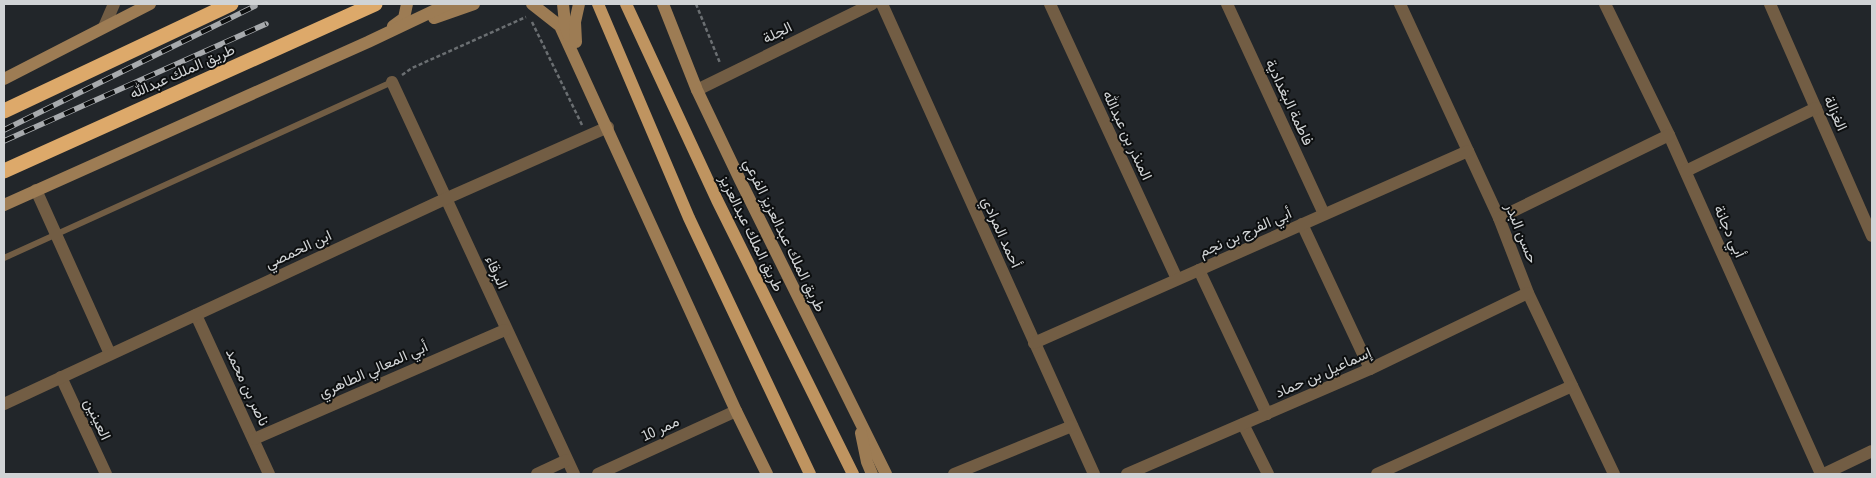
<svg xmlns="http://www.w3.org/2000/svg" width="1876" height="478" font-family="'Archivo Narrow',Vazirmatn,sans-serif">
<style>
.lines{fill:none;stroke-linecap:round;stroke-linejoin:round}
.path{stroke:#6b6f72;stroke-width:2.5;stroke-dasharray:4 2.5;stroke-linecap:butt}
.lane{stroke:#725d44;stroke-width:6}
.street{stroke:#725d44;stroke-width:12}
.secondary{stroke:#9d7c54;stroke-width:12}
.primary{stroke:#bf9460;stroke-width:12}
.highway{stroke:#dda96a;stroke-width:15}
.rail-casing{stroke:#a7aaad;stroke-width:5.5}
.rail{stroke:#0d0f10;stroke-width:4;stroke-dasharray:11;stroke-linecap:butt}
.labels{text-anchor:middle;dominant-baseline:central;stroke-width:4;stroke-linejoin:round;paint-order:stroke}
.street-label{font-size:15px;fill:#d0d3d5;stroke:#0d0f10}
</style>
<rect width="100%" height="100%" fill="#22262a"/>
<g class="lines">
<!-- path -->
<g class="path">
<path d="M696,4L720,63"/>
<path d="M532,22L582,125"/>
<path d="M402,75L412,68L526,17"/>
</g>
<!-- lane -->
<path class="lane" d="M4,258L392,82"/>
<!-- street -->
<g class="street">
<path d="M882,4L1094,474"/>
<path d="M1050,4L1177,279"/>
<path d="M1227,4L1324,214"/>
<path d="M1400,4L1499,218L1528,293L1614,474"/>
<path d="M1605,4L1669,135L1821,474"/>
<path d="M1770,4L1872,236"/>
<path d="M104,27L114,4"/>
<path d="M392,82L574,474"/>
<path d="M697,90L872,4"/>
<path d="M1686,171L1816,108"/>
<path d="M36,190L110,354"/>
<path d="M1499,218L1669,135"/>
<path d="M1302,224L1370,369"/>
<path d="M1199,270L1267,414"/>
<path d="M196,315L269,474"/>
<path d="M1034,343L1468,151"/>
<path d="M61,377L106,474"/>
<path d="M4,404L445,199L608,127"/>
<path d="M1243,424L1268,474"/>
<path d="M254,439L505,330"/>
<path d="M537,474L567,460"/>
<path d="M598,474L736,411"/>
<path d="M954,474L1072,426"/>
<path d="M1127,474L1370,369L1528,293"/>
<path d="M1377,474L1572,386"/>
<path d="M1824,474L1872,451"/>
</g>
<!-- secondary -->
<g class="secondary">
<path d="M532,4L560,26L736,411L767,474"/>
<path d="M563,4L565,24L569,36"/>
<path d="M663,4L697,90L740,180L886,474"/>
<path d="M434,18L474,4"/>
<path d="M393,26L404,18L407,4"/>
<path d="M576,42L575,22L579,4"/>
<path d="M4,79L150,4"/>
<path d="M4,205L368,42L448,4"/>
<path d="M861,433L867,462L872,474"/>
</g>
<!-- primary -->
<g class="primary">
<path d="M598,4L689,218L810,474"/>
<path d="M626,4L717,200L853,474"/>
</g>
<!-- highway -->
<g class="highway">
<path d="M4,111L231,4"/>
<path d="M4,171L375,4"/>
</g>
<!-- rail casing -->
<g class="rail-casing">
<g id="rail">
<path d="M4,130L255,6"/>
<path d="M4,141L266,24"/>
</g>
</g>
<!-- rail -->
<use href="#rail" class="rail"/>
</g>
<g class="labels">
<!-- street labels -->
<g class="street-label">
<text transform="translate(777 32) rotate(-26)">الجلة</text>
<text transform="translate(182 71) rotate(-24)">طريق الملك عبدالله</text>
<text transform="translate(1290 102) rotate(65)">فاطمة البغدادية</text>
<text transform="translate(1836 113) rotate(66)">الغزالة</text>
<text transform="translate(1128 135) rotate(65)">المنذر بن عبدالله</text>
<text transform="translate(1730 231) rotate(66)">أبي دجانة</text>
<text transform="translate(1002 232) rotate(66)">أحمد المرادي</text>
<text transform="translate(1245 232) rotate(-24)">أبي الفرج بن نجم</text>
<text transform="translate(752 233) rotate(64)">طريق الملك عبدالعزيز</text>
<text transform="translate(1522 233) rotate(68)">حسن البدر</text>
<text transform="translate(785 235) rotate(64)">طريق الملك عبدالعزيز الفرعي</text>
<text transform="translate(298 249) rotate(-25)">ابن الحمصي</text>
<text transform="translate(497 272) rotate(65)">البرقاء</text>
<text transform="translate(373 369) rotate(-24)">أبي المعالي الطاهري</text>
<text transform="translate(1323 372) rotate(-24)">إسماعيل بن حماد</text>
<text transform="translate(248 387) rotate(65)">ناصر بن محمد</text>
<text transform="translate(98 419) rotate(65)">العينين</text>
<text transform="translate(660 428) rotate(-25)">ممر 10</text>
</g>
</g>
<!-- border -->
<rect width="1876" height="478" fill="none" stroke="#d0d3d5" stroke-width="10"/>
</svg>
